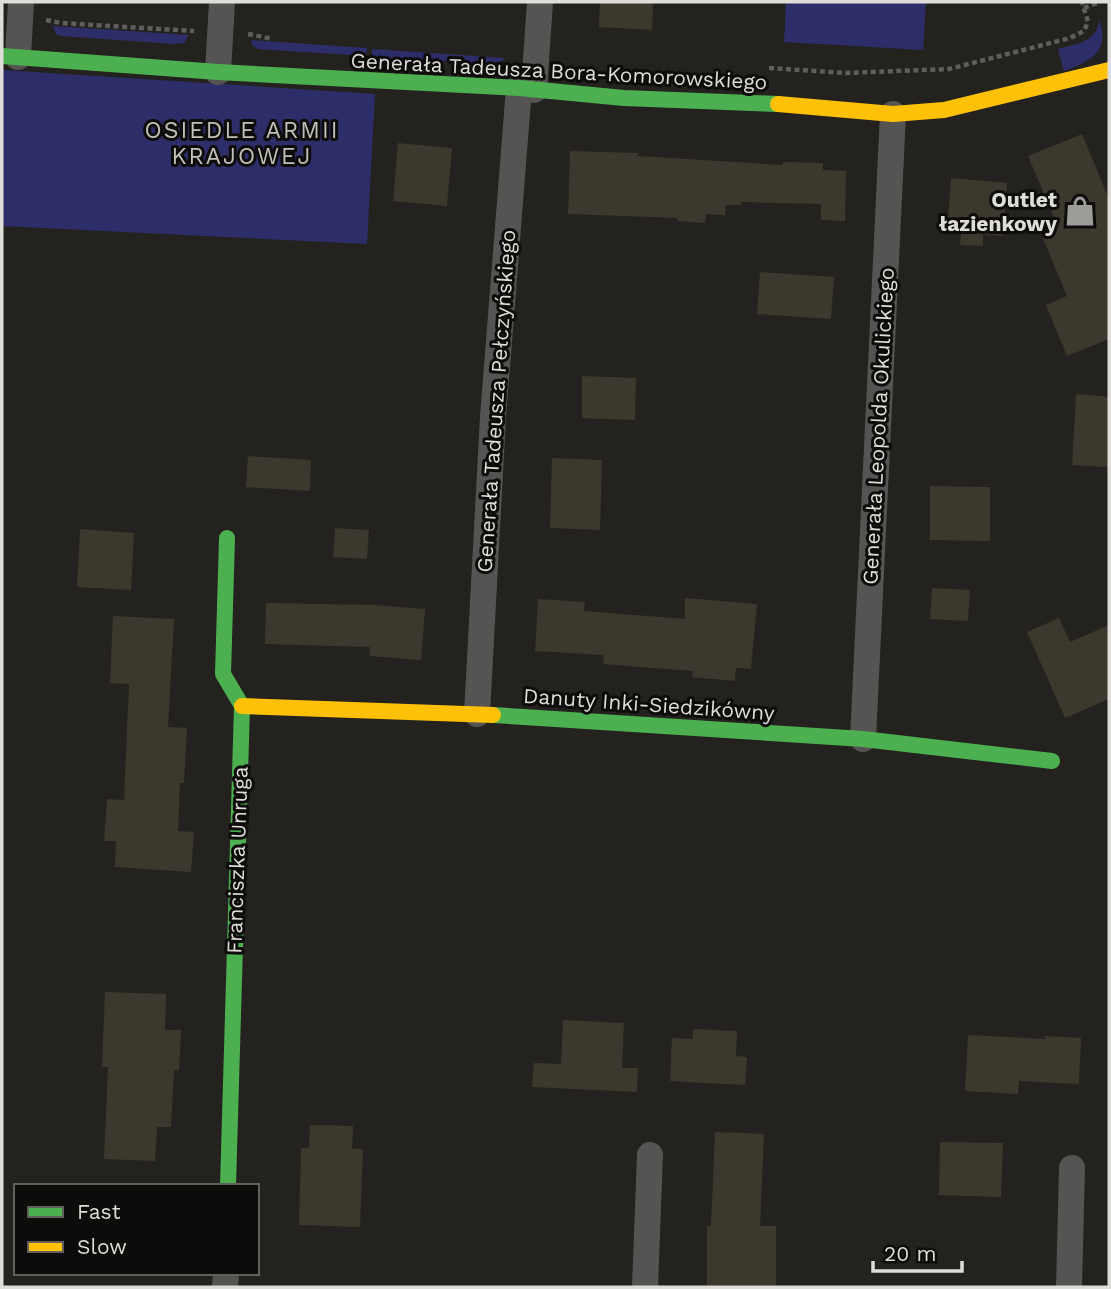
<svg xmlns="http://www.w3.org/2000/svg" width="1111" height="1289" font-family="'Work Sans',sans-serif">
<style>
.green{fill:#2d2e69}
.building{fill:#3c382e}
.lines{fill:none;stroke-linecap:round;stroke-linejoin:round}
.path{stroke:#5e5e5c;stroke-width:4.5;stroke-dasharray:5 3.5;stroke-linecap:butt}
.street{stroke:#555453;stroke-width:26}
.fast{stroke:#4caf50;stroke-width:16}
.slow{stroke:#ffc107;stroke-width:16}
.labels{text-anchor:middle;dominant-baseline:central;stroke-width:6;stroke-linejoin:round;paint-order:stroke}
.street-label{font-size:21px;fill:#deddda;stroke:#0d0c0a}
.poi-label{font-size:21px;font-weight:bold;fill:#deddda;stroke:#0d0c0a;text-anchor:end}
.neighbourhood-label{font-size:23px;letter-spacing:2px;fill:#c2c0ba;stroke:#0d0c0a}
</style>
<rect width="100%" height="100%" fill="#23221f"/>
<!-- green -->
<g class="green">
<path d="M786,2H926L923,50L784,42Z"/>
<path d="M1099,19C1111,53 1090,61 1064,71L1058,49C1077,44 1098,42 1099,19Z"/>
<path d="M53,26H54L189,35L184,43L175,44L60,36L56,34Z"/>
<path d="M251,40L367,48L366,56L258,49L253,46Z"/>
<path d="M372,49L505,58L498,64L372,57Z"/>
<path d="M2,70L375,94L367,244L2,226Z"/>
</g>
<!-- building -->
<g class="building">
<path d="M600,2H653L652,30L599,27Z"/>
<path d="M1082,134L1109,199V339L1067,356L1046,305L1067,296L1040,231L1057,224L1028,156Z"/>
<path d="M398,143L452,148L447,206L393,201Z"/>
<path d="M570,151L638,153V156L783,165V162L823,163V170L846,171L845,221L821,220V204L741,202V205H726L725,215L706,214L705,223L678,221V218L568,214Z"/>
<path d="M951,178L1007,183L1003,236L983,234V246L960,245L961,234L947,233Z"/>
<path d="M760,272L834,277L831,319L757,314Z"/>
<path d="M582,376L636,378L635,420L582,418Z"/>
<path d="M1076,394L1109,397V467L1072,465Z"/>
<path d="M248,456L311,460L310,491L246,487Z"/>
<path d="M552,458L602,460L600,530L550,528Z"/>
<path d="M930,486L990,487V541L930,540Z"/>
<path d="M335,528L369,530L367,559L333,557Z"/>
<path d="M80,529L134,533L131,590L77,587Z"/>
<path d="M932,588L970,590L968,621L930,619Z"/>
<path d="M685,598L757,604L751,669L736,668L735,681L692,677L693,671L603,664L604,655L535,651L538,599L585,602L584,611L685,619Z"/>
<path d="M266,603L373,605L425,609L421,660L369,656L370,647L265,644Z"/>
<path d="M113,616L174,619L168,727L187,728L184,783H180L178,831L194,832L191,872L115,867L116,841H104L107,799L124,800L129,684L110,683Z"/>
<path d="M1059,618L1070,642L1109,625V699L1065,718L1027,632Z"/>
<path d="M105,992L166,994L165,1030H181L179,1070H174L171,1127H157L155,1161L104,1159L108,1067H102Z"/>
<path d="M563,1020L624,1023L622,1068H638L637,1092L532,1087L534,1063L561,1064Z"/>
<path d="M693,1029L737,1031L736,1056L747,1057L745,1085L670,1081L672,1038L693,1039Z"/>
<path d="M968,1035L1045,1039V1036L1081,1038L1079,1084L1019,1081L1018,1094L965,1091Z"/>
<path d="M310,1125L353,1126L352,1149H363L360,1227L299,1225L301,1148H309Z"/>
<path d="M715,1132L764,1134L760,1226H776V1285H707V1226H711Z"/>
<path d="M940,1142L1003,1143L1001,1197L939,1195Z"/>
</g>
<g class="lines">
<!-- path -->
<g class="path">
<path d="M1084,8L1100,2"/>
<path d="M46,20L61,23L194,31"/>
<path d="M248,34L273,39"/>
<path d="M769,68L846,73L949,69L1070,38L1084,31L1088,22L1082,2"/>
</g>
<!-- street -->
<g class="street">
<path d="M18,57L21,2"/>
<path d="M218,72L222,2"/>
<path d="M534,90L540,2"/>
<path d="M477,714L493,417L519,88"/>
<path d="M863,739L893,114"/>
<path d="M225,1287L226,1273"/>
<path d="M645,1287L650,1155"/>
<path d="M1069,1287L1072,1168"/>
</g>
<!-- fast -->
<g class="fast">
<path d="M2,56L218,72L519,88L624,98L778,104"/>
<path d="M227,538L223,674L242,706L228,1186"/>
<path d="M493,715L863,739L1052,761"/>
</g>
<!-- slow -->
<g class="slow">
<path d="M778,104L893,114L944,110L1109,70"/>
<path d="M242,706L493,715"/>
</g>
</g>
<!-- icons -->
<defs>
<g id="shop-bare" transform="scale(2.415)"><path d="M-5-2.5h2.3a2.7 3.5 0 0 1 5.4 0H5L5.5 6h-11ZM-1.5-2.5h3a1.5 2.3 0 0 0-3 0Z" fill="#9d9c99" stroke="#0d0c0a" stroke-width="2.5" paint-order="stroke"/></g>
</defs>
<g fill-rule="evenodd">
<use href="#shop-bare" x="1080" y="211"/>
</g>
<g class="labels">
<!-- street labels -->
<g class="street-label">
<text transform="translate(559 71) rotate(3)">Generała Tadeusza Bora-Komorowskiego</text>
<text transform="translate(496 401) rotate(-86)">Generała Tadeusza Pełczyńskiego</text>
<text transform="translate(878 426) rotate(-87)">Generała Leopolda Okulickiego</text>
<text transform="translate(649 704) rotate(4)">Danuty Inki-Siedzikówny</text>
<text transform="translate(237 860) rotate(-88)">Franciszka Unruga</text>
</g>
<!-- poi labels -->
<g class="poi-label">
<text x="1057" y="199">Outlet<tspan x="1057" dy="24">łazienkowy</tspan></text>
</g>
<!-- neighbourhood labels -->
<g class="neighbourhood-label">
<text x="242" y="130">OSIEDLE ARMII<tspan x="242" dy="26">KRAJOWEJ</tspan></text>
</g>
</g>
<!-- border -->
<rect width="1111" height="1289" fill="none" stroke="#deddda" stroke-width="7"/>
<!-- legend -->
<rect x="14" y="1184" width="245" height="91" fill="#0d0c0a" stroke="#61605d" stroke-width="2"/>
<rect x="28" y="1207" width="35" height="10" fill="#4caf50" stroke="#61605d" stroke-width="2"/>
<text x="77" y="1219" font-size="21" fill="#deddda">Fast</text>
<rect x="28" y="1242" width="35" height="10" fill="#ffc107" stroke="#61605d" stroke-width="2"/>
<text x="77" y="1254" font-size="21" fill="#deddda">Slow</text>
<!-- scale -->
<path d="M873 1261v10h89v-10" fill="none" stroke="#deddda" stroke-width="3.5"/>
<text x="884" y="1261" font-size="21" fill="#deddda" stroke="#0d0c0a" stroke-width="5" paint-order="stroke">20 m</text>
</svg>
